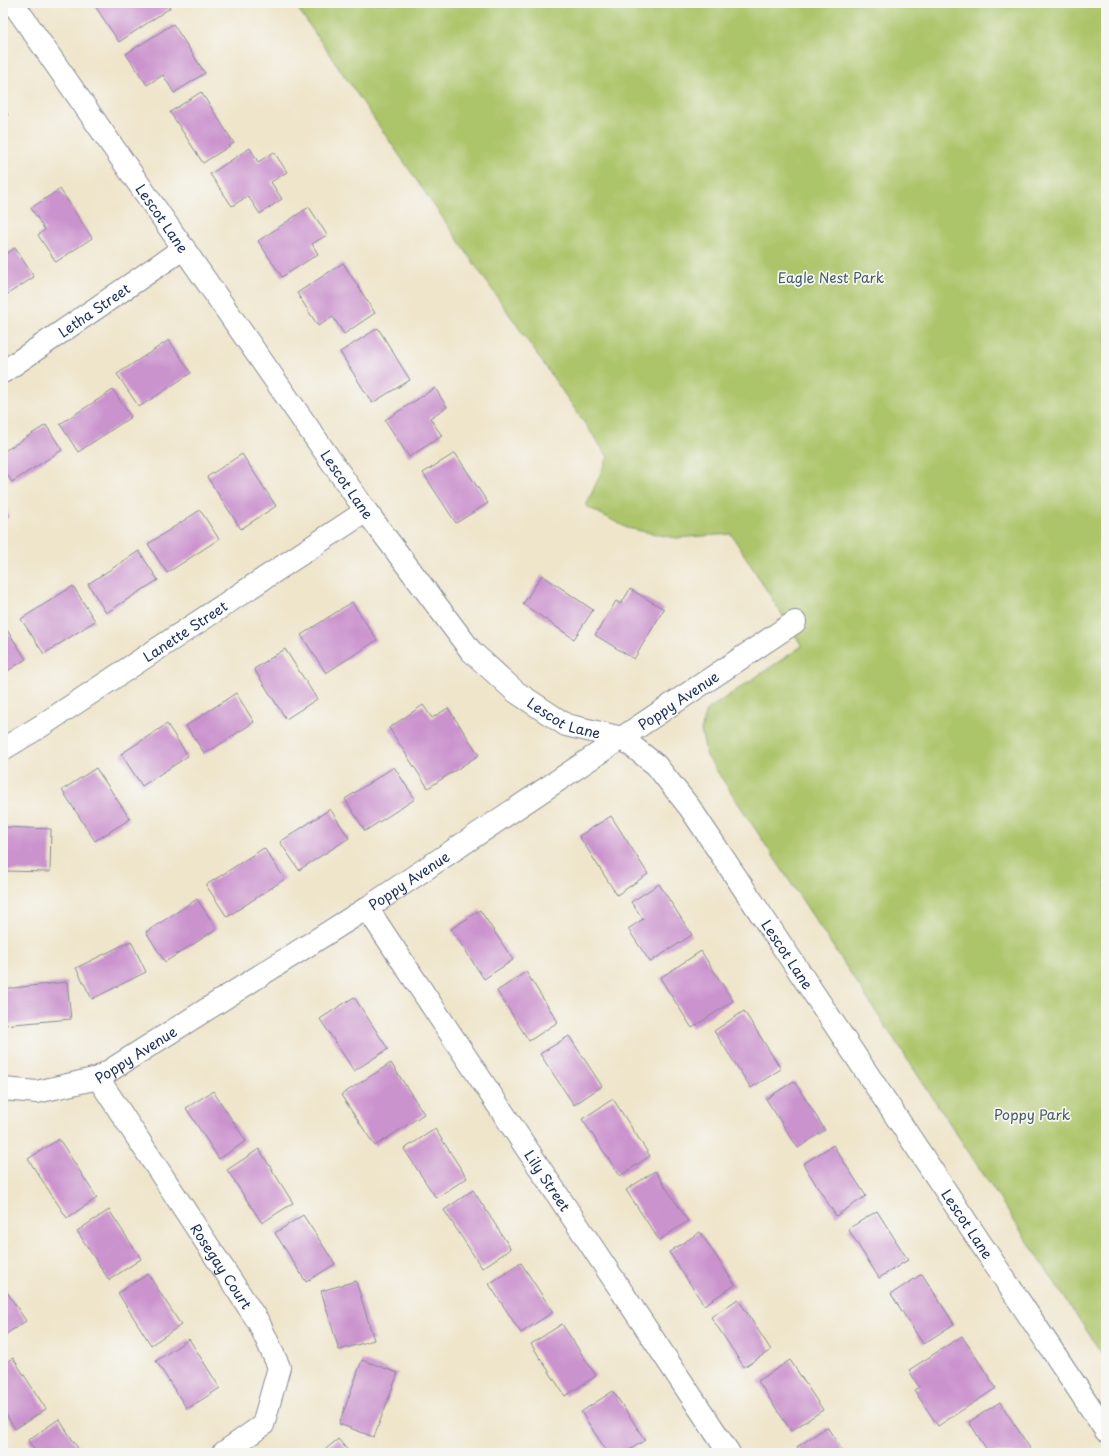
<svg xmlns="http://www.w3.org/2000/svg" width="1109" height="1456" font-family="'Playpen Sans',sans-serif">
<style>
.green{fill:#adc56a;stroke:#647a64}
.building{fill:#cb93ce}
.lines{fill:none;stroke-linecap:round;stroke-linejoin:round}
.minor-casing{stroke:#858a94;stroke-width:24}
.minor{stroke:#fff;stroke-width:22}
.labels{text-anchor:middle;dominant-baseline:central;stroke-width:3.5;stroke-linejoin:round;paint-order:stroke}
.street-label{font-size:14px;fill:#1b2f5e;stroke:#f6f6f2}
.park-label{font-size:14px;fill:#475c62;stroke:#f6f6f2}
</style>
<rect width="100%" height="100%" fill="#f6f6f2"/>
<filter id="ink" filterUnits="userSpaceOnUse"><feTurbulence type="fractalNoise" baseFrequency=".025" numOctaves="2"/><feDisplacementMap in="SourceGraphic" scale="8" xChannelSelector="R" yChannelSelector="G"/><feConvolveMatrix kernelMatrix="1 2 1 2 8 2 1 2 1" color-interpolation-filters="sRGB"/></filter>
<filter id="wash" filterUnits="userSpaceOnUse"><feTurbulence type="fractalNoise" baseFrequency=".012" numOctaves="4" result="noise"/><feDisplacementMap in="SourceGraphic" scale="16" xChannelSelector="R" yChannelSelector="G"/><feGaussianBlur stdDeviation="0.9" result="paint"/><feColorMatrix in="noise" values="0 0 0 0 0 0 0 0 0 0 0 0 0 0 0 0 0 1.4 0 .05"/><feComposite in="paint" operator="in"/></filter>
<g filter="url(#wash)">
<rect width="100%" height="100%" fill="#efe5cb"/>
<!-- green -->
<path class="green" d="M294,3H1106V1360L707,756L701,731L707,710L802,646L731,534L675,538L627,528L586,506L608,457Z"/>
<g id="blocks">
<!-- building -->
<g class="building">
<path d="M93,3H167L170,8L119,42Z"/>
<path d="M173,24L205,73L174,93L163,75L147,85L126,54Z"/>
<path d="M201,92L234,143L203,163L170,112Z"/>
<path d="M3,108L8,115L3,118Z"/>
<path d="M250,148L258,162L274,152L287,172L271,182L282,199L260,214L248,196L232,206L210,174Z"/>
<path d="M60,189L92,238L56,262L38,235L45,230L31,208Z"/>
<path d="M309,207L327,235L312,244L318,254L282,277L258,241Z"/>
<path d="M15,248L34,277L3,297V256Z"/>
<path d="M343,263L375,313L344,334L333,317L318,326L297,293Z"/>
<path d="M378,328L410,380L372,403L340,352Z"/>
<path d="M169,340L191,373L139,407L117,374Z"/>
<path d="M435,388L447,407L430,418L442,436L409,457L385,420Z"/>
<path d="M113,390L131,417L78,452L60,424Z"/>
<path d="M46,425L62,450L12,482L3,469V452Z"/>
<path d="M455,453L488,503L456,523L423,473Z"/>
<path d="M242,454L276,506L241,529L207,477Z"/>
<path d="M3,499L9,517L3,518Z"/>
<path d="M200,510L219,539L167,573L148,544Z"/>
<path d="M139,551L158,580L106,613L88,584Z"/>
<path d="M542,575L593,610L574,639L523,604Z"/>
<path d="M73,586L95,621L44,654L21,619Z"/>
<path d="M630,589L664,609L634,659L595,635L616,601L621,604Z"/>
<path d="M352,602L377,640L326,673L301,635Z"/>
<path d="M3,624L26,659L3,674Z"/>
<path d="M285,649L317,699L286,719L254,669Z"/>
<path d="M236,693L254,722L205,754L186,726Z"/>
<path d="M423,705L432,718L448,708L479,755L428,788L389,728Z"/>
<path d="M167,724L188,756L142,786L121,754Z"/>
<path d="M394,767L415,799L365,831L345,799Z"/>
<path d="M96,768L130,819L95,841L62,790Z"/>
<path d="M330,809L349,838L299,870L280,842Z"/>
<path d="M611,816L648,874L617,895L579,836Z"/>
<path d="M3,827L51,829L50,872L3,871Z"/>
<path d="M264,848L285,879L227,917L206,885Z"/>
<path d="M659,884L692,935L650,962L628,929L643,919L631,902Z"/>
<path d="M197,899L217,929L165,962L146,932Z"/>
<path d="M480,910L513,960L484,979L451,929Z"/>
<path d="M131,941L146,972L92,999L76,968Z"/>
<path d="M701,951L733,1001L692,1028L660,978Z"/>
<path d="M526,972L558,1022L529,1041L497,991Z"/>
<path d="M67,982L71,1019L3,1025V989Z"/>
<path d="M354,997L388,1049L354,1071L320,1019Z"/>
<path d="M744,1011L781,1069L751,1088L714,1031Z"/>
<path d="M569,1036L602,1086L574,1105L540,1054Z"/>
<path d="M391,1063L424,1114L375,1146L341,1095Z"/>
<path d="M794,1081L825,1130L798,1148L766,1099Z"/>
<path d="M213,1091L246,1141L219,1159L186,1108Z"/>
<path d="M613,1099L650,1156L620,1176L582,1119Z"/>
<path d="M435,1129L467,1178L436,1198L404,1149Z"/>
<path d="M59,1139L97,1198L67,1218L28,1159Z"/>
<path d="M833,1145L866,1196L836,1216L803,1164Z"/>
<path d="M259,1149L293,1203L262,1223L227,1170Z"/>
<path d="M655,1171L688,1221L659,1240L626,1190Z"/>
<path d="M473,1190L511,1249L482,1268L444,1210Z"/>
<path d="M109,1210L141,1259L109,1280L77,1231Z"/>
<path d="M877,1211L908,1260L879,1278L848,1229Z"/>
<path d="M303,1215L335,1264L306,1282L275,1233Z"/>
<path d="M700,1232L735,1285L704,1305L669,1252Z"/>
<path d="M521,1263L553,1312L521,1333L489,1284Z"/>
<path d="M148,1274L181,1325L151,1345L118,1293Z"/>
<path d="M922,1274L954,1324L923,1344L891,1294Z"/>
<path d="M356,1281L374,1340L339,1350L321,1291Z"/>
<path d="M3,1286L26,1321L3,1336Z"/>
<path d="M738,1299L771,1350L744,1367L711,1317Z"/>
<path d="M562,1324L596,1376L565,1396L531,1344Z"/>
<path d="M962,1336L996,1388L938,1426L914,1390L919,1387L909,1370Z"/>
<path d="M189,1339L220,1388L187,1409L156,1361Z"/>
<path d="M13,1358L46,1409L15,1429L3,1410V1364Z"/>
<path d="M362,1360L398,1373L374,1437L339,1424Z"/>
<path d="M790,1360L823,1410L791,1431L758,1381Z"/>
<path d="M613,1391L645,1440L625,1453H608L581,1412Z"/>
<path d="M1000,1402L1033,1453H989L969,1422Z"/>
<path d="M59,1419L81,1453H36L28,1440Z"/>
<path d="M827,1427L844,1453H801L797,1447Z"/>
<path d="M338,1439L350,1453H321Z"/>
</g>
</g>
</g>
<g filter="url(#ink)">
<use href="#blocks" fill-opacity="0" stroke="#858a94" stroke-width="1"/>
<g class="lines">
<!-- minor casing -->
<g class="minor-casing">
<g id="minor">
<path id="s1" d="M13,3L366,511L471,651L516,692L566,725L622,738L656,765L690,808L1106,1431"/>
<path id="s2" d="M3,372L184,248"/>
<path id="s3" d="M3,749L41,726L366,511"/>
<path id="s4" d="M367,908L729,1453"/>
<path id="s5" d="M98,1078L259,1323L279,1367L263,1425L223,1453"/>
<path id="s6" d="M3,1089L37,1092L98,1078L367,908L795,622"/>
</g>
</g>
<!-- minor -->
<use href="#minor" class="minor"/>
</g>
</g>
<g class="labels">
<!-- street labels -->
<g class="street-label">
<text stroke="none"><textPath href="#s1" startOffset="262">Lescot Lane</textPath></text>
<text stroke="none"><textPath href="#s2" startOffset="110">Letha Street</textPath></text>
<text stroke="none"><textPath href="#s1" startOffset="586">Lescot Lane</textPath></text>
<text stroke="none"><textPath href="#s3" startOffset="217">Lanette Street</textPath></text>
<text stroke="none"><textPath href="#s6" startOffset="789">Poppy Avenue</textPath></text>
<text stroke="none"><textPath href="#s1" startOffset="910">Lescot Lane</textPath></text>
<text stroke="none"><textPath href="#s6" startOffset="465">Poppy Avenue</textPath></text>
<text stroke="none"><textPath href="#s1" startOffset="1246">Lescot Lane</textPath></text>
<text stroke="none"><textPath href="#s6" startOffset="141">Poppy Avenue</textPath></text>
<text stroke="none"><textPath href="#s4" startOffset="327">Lily Street</textPath></text>
<text stroke="none"><textPath href="#s1" startOffset="1570">Lescot Lane</textPath></text>
<text stroke="none"><textPath href="#s5" startOffset="225">Rosegay Court</textPath></text>
</g>
<!-- park labels -->
<g class="park-label">
<text x="831" y="277">Eagle Nest Park</text>
<text x="1032" y="1114">Poppy Park</text>
</g>
</g>
<!-- margin -->
<rect width="1109" height="1456" fill="none" stroke="#f6f6f2" stroke-width="16"/>
</svg>
